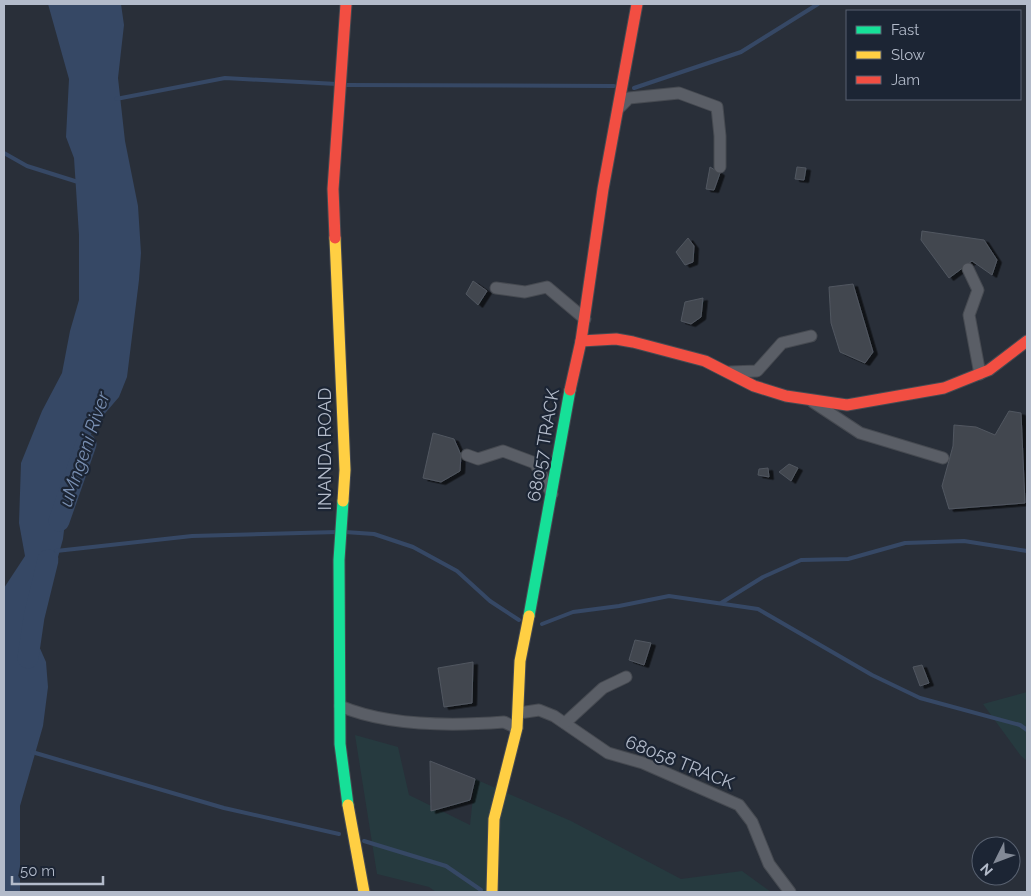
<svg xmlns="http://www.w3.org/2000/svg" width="1031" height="896" font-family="Raleway,sans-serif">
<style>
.green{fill:#263a3f}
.water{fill:#364865}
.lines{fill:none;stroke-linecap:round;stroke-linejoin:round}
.stream{stroke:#364865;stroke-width:4}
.river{stroke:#364865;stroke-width:21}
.building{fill:#424750;stroke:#515760;filter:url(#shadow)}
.street-casing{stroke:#464a51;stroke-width:13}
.fast-casing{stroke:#464a51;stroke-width:13}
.slow-casing{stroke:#464a51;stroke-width:13}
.jam-casing{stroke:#464a51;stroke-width:13}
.street{stroke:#5a5e66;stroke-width:11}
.fast{stroke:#16e098;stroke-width:11}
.slow{stroke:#ffcf43;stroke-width:11}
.jam{stroke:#f24e42;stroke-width:11}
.labels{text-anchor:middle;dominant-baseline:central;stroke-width:4.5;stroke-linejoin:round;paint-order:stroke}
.street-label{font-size:18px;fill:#b3bbca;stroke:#1c2534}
.water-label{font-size:19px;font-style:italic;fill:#798fb2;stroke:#1c2534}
</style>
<defs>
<filter id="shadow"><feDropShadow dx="4.5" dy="2.5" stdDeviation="0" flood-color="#0009"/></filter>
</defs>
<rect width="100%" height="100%" fill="#292f39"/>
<!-- green -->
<g class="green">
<path d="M1027,692V761L1021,756L983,704Z"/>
<path d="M355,735L398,747L409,795L470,825L475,779L571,821L681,879L742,871L771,892H436L429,887L377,874Z"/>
</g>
<!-- water -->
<path class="water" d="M48,4H121L124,25L118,78L125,141L138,206L141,253L139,280L127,377L119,397L95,425L69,488L63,539L53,575L32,601L30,615L31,628L46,662L48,687L43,726L20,806V892H4V588L25,556L19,523L21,463L42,411L62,373L70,331L79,300V235L74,158L66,137L69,79Z"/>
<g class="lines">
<!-- stream -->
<g class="stream">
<path d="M344,85L614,86"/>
<path d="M634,88L741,52L818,4"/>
<path d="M116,99L225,78L337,84"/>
<path d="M4,153L27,166L78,182"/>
<path d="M345,532L374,534L413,547L457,571L490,601L519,620"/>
<path d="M56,551L192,536L338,532"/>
<path d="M721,603L763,577L801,560L848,559L905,543L964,541L1027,551"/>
<path d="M542,624L573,612L619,606L669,596L758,609L872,675L920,698L1020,725L1027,730"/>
<path d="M32,752L224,808L339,834"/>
<path d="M364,841L446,866L481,890"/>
</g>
<!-- river -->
<g class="river">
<path d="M59,521L86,444"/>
<path d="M28,658L34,617L48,560"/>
</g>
</g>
<!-- building -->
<g class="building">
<path d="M710,167L720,173L714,190L706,189Z"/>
<path d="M797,167L806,168L804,180L795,179Z"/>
<path d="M922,231L984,240L997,260L992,275L972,261L949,278L921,240Z"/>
<path d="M688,238L694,246L693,262L685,265L676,252Z"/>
<path d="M473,281L487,291L478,305L466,294Z"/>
<path d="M853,284L873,352L865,363L840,352L831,323L829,287Z"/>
<path d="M703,298L701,317L691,324L681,321L685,302Z"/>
<path d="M1009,411L1021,413L1025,503L949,509L942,486L953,446L954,425L976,427L995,435Z"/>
<path d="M433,433L454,439L461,455L460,471L441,482L423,478Z"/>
<path d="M789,464L798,468L791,481L779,472Z"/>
<path d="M768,468L769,477L758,475L759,469Z"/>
<path d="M635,640L651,643L644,665L629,660Z"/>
<path d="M473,662L472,703L444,707L438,668Z"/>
<path d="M922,665L929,683L920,686L913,667Z"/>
<path d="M430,761L475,779L470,800L431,811Z"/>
</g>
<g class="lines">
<!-- street casing -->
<g class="street-casing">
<g id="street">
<path d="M619,108L629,98L679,93L717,107L720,136V167"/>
<path d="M968,269L978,290L969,315L980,374"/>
<path d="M496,288L525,292L547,287L585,319"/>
<path d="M730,372L757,371L782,343L811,336"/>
<path d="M813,402L860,433L943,458"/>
<path d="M467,455L478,459L503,451L535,463L552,494"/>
<path d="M340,706C387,726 453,726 504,722L517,728"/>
<path d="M519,713L539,710L554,716L608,753L643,763L739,805L752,822L769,864L790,892"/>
<path d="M565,723L603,688L626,677"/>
</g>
</g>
<!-- fast casing -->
<g class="fast-casing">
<g id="fast">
<path d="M343,501L339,560L340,744L348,805"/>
<path d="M529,616L570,390"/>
</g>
</g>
<!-- slow casing -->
<g class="slow-casing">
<g id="slow">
<path d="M335,238L345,470L343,501"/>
<path d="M348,805L364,892"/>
<path d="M492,892L494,819L517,728L520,661L529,616"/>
</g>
</g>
<!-- jam casing -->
<g class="jam-casing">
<g id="jam">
<path d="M335,238L333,189L346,4"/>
<path d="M581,341L616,339L633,342L705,361L754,386L786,396L847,405L944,388L989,370L1027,341"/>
<path d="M570,390L581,341L603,189L637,4"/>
</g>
</g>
<!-- street -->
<use href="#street" class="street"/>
<!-- fast -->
<use href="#fast" class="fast"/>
<!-- slow -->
<use href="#slow" class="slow"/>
<!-- jam -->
<use href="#jam" class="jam"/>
</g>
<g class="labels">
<!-- street labels -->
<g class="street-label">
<text transform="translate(543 445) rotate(-80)">68057 TRACK</text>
<text transform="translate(324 449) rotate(-90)">INANDA ROAD</text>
<text transform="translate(680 762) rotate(22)">68058 TRACK</text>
</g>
<!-- water labels -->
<g class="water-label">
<text transform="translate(84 449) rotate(-71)">uMngeni River</text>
</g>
</g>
<!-- border -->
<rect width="1031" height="896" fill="none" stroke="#b3bbca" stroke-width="10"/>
<!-- legend -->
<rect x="846" y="10" width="175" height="90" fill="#1c2534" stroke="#586170"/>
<rect x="856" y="26" width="25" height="8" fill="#16e098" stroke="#586170"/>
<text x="891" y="35" font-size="15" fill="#b3bbca">Fast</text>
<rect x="856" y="51" width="25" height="8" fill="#ffcf43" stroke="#586170"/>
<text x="891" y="60" font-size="15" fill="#b3bbca">Slow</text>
<rect x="856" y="76" width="25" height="8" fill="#f24e42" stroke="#586170"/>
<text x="891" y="85" font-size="15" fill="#b3bbca">Jam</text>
<!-- north arrow -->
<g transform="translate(996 861) rotate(228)"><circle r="24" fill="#1c2534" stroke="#586170"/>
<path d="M0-4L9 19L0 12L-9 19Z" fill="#838a97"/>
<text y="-8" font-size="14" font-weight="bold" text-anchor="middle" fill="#b3bbca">N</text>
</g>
<!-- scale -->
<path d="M12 876v8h91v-8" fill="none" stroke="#b3bbca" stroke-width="2.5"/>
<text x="20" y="876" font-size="15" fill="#b3bbca" stroke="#1c2534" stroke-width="4" paint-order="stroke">50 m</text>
</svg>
